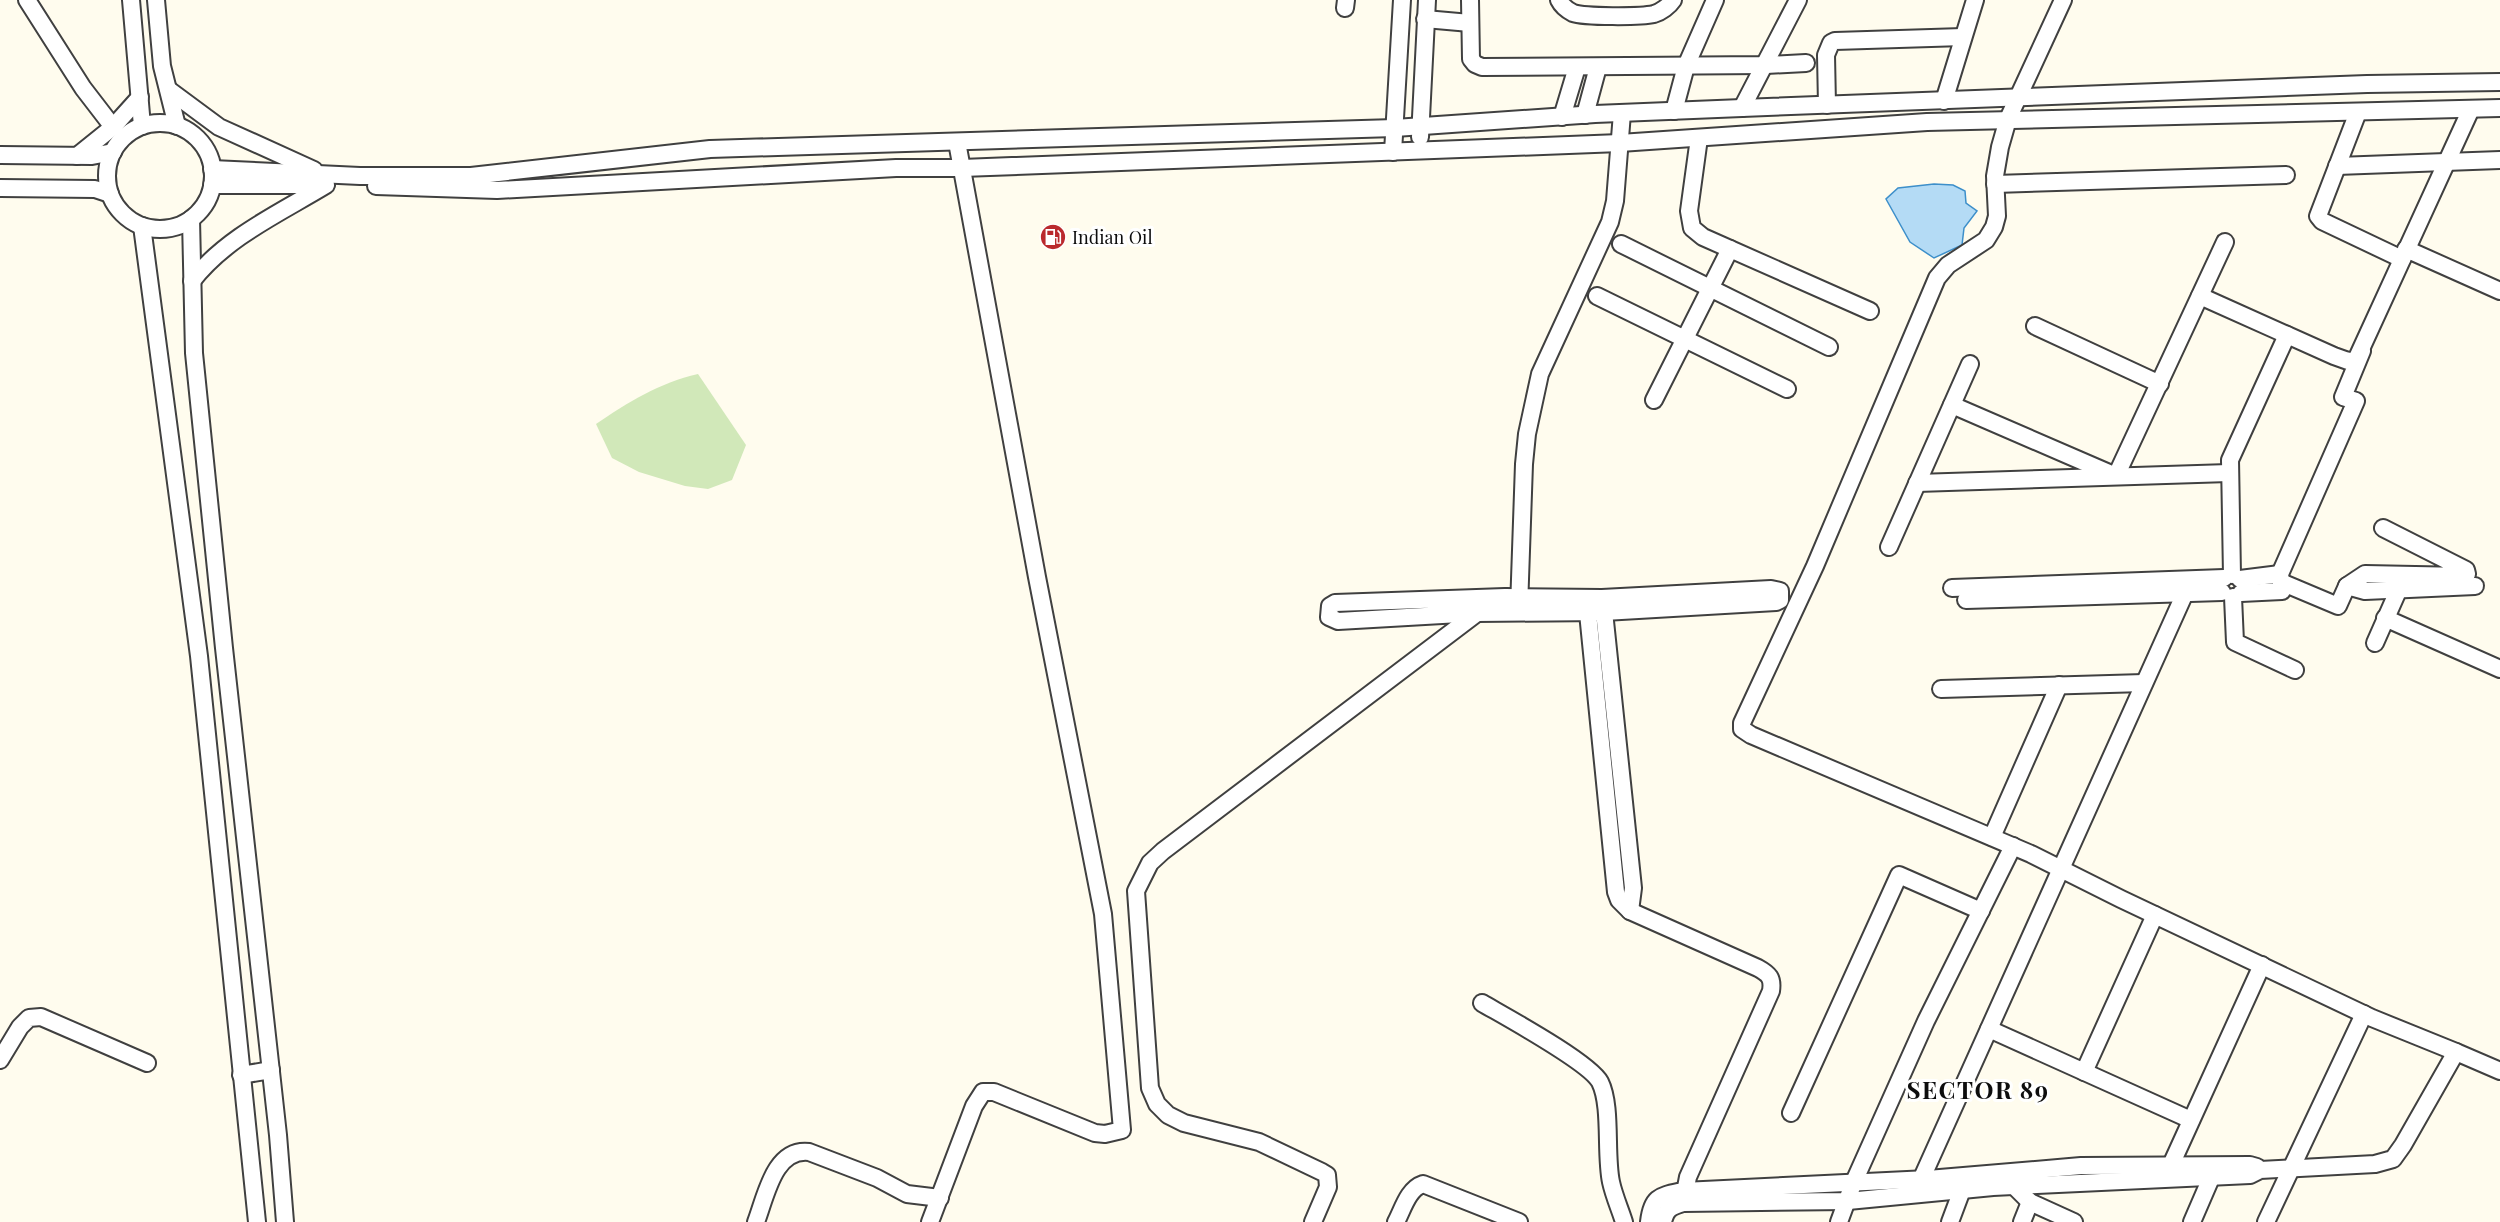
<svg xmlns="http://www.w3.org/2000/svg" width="2500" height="1222" font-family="'Playfair Display',serif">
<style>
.green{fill:#d1e8b9}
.water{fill:#b4dbf5;stroke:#3d8fca;stroke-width:1.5}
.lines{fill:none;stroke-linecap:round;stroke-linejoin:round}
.minor-casing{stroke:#404040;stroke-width:20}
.minor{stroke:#fff;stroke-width:16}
.labels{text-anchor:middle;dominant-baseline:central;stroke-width:6;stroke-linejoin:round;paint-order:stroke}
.poi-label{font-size:18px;fill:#0d0d0d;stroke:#fff;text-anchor:start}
.district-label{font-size:24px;font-weight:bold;letter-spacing:1.5px;fill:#0d0d0d;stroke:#fff}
</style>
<rect width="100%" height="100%" fill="#fffcee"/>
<!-- green -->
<path class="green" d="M698,374L746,445L732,480L708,489L685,486L639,472L612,458L596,424C628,402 659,383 698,374Z"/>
<!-- water -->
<path class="water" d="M1934,184L1953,185L1965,191L1966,203L1977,211L1964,228L1962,245L1934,258L1910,242L1886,199L1898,188Z"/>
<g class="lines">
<!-- minor casing -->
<g class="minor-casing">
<g id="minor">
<path d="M27,0L83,88L113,127"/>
<path d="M131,0L142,126"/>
<path d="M156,0L162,66L177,126"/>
<path d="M1470,0L1471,59L1475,64L1482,67L1766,65L1806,63"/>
<path d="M1559,0C1562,6 1567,10 1573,13C1584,17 1641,17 1654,14C1661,12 1669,6 1673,0"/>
<path d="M2063,0L2008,119L2000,147L1995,176L1997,216L1994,227L1986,240L1948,265L1937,278L1815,566L1742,723V729L1751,735L2031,854L2121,899L2372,1018L2456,1052"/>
<path d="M1345,8L1346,0"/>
<path d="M1425,19L1470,23"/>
<path d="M169,90L219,127L314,170"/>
<path d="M1944,101L1975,0"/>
<path d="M1827,105L1826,55L1831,43L1835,41L1963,37"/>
<path d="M1742,108L1798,0"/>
<path d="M1674,111L1686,66L1715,0"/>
<path d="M2358,112L2318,216L2322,221L2402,259"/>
<path d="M1585,115L1598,67"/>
<path d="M1562,117L1577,67"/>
<circle cx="160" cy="176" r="53"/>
<path d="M1420,137L1427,0"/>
<path d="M1699,138L1689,211L1692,228L1703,237L1870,311"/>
<path d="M1393,152L1402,0"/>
<path d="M0,155L92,156L113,152"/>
<path d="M77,156L113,127L140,97"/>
<path d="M2337,166L2500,160"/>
<path d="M212,169L360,176H471L710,149L1395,128L1595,114L1742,108L2367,84L2500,82"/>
<path d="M1995,184L2286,175"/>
<path d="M212,185H323"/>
<path d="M376,186L497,190L896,168H962L1620,143L1927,122L2500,108"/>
<path d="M0,188L95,189L110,194"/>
<path d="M191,219L194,353L224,648L278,1135L285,1222"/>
<path d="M142,226L199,656L257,1222"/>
<path d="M1621,244L1829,347"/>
<path d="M2406,249L2500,291"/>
<path d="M192,281C226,237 280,213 326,185"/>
<path d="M1597,296L1787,389"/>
<path d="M2200,296L2334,356L2348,361L2356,360L2471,109"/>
<path d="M2035,326L2160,384"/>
<path d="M1654,400L1730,249"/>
<path d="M1952,405L2116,476L2225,242"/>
<path d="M1917,483L2229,473"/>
<path d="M1889,547L1970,364"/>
<path d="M2232,575L2230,460L2287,335"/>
<path d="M2240,579L2280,574"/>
<path d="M2281,582L2338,606L2347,586L2365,574L2465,576L2467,574L2466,570L2383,528"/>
<path d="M2347,586L2365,591L2475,586"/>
<path d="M1952,588L2224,578"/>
<path d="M1771,589L1780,591V600L1776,602L1604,612L1477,613L1338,621L1329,617L1330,606L1335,603L1505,597L1602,598Z"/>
<path d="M2241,593L2282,591L2280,574L2356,401L2343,397L2362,351"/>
<path d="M2233,597L2235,642L2295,670"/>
<path d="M1966,600L2222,592"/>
<path d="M1603,602L1633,888L1630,911"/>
<path d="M1587,603L1616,892L1619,900L1630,911L1758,968C1769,974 1773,978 1771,991L1688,1177L1683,1203"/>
<path d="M1519,608L1524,464L1527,434L1540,374L1610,222L1615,201L1622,113"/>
<path d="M2385,618L2500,669"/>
<path d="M2375,643L2398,591"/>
<path d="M1941,689L2144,683"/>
<path d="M1992,837L2059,685"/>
<path d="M1482,1003C1506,1017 1589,1062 1600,1082C1612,1106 1605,1154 1611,1182C1614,1196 1620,1209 1624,1222"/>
<path d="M1989,1029L2191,1120"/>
<path d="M0,1060L20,1027L29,1018L41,1017L147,1063"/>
<path d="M2084,1072L2155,915"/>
<path d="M241,1075L271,1070"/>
<path d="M1791,1113L1899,875L1981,911"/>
<path d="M2171,1165L2262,965"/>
<path d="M1921,1180L2185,593"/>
<path d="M2014,1186L2030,1202L2074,1222"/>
<path d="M756,1222C766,1196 774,1148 809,1152L877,1178L907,1194L940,1198"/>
<path d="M930,1222L974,1106L983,1092H994L1095,1133L1105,1134L1122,1130L1103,914L1037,577L957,142"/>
<path d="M1313,1222L1328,1187L1327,1175L1322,1172L1259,1142L1184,1123L1168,1115L1157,1104L1150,1088L1136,891L1150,863L1163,851L1477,613"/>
<path d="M1396,1222C1403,1209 1408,1189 1423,1184L1519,1222"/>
<path d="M1649,1222C1652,1196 1660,1196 1683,1191L1928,1179L2081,1166L2250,1165L2257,1167"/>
<path d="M1663,1222C1666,1209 1670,1207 1683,1203L1848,1201L1993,1187L2250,1175L2260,1170L2375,1164L2393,1159L2403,1145L2456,1052L2500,1071"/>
<path d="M1839,1222L1853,1184L1926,1021L2013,846"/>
<path d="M1950,1222L1962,1190"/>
<path d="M2022,1222L2030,1202"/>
<path d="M2192,1222L2211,1178"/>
<path d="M2266,1222L2364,1014"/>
</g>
</g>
<!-- minor -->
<use href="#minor" class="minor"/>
</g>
<!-- icons -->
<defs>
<g id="fuel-disc" transform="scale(1.35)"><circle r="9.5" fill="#ba292d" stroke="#fff"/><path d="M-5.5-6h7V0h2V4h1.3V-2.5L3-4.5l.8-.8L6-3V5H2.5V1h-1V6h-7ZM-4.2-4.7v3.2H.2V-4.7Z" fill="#fff"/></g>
</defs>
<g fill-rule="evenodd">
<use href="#fuel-disc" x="1053" y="237"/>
</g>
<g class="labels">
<!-- poi labels -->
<g class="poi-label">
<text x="1072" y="237">Indian Oil</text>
</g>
<!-- district labels -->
<g class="district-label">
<text x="1978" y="1089">SECTOR 89</text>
</g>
</g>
</svg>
